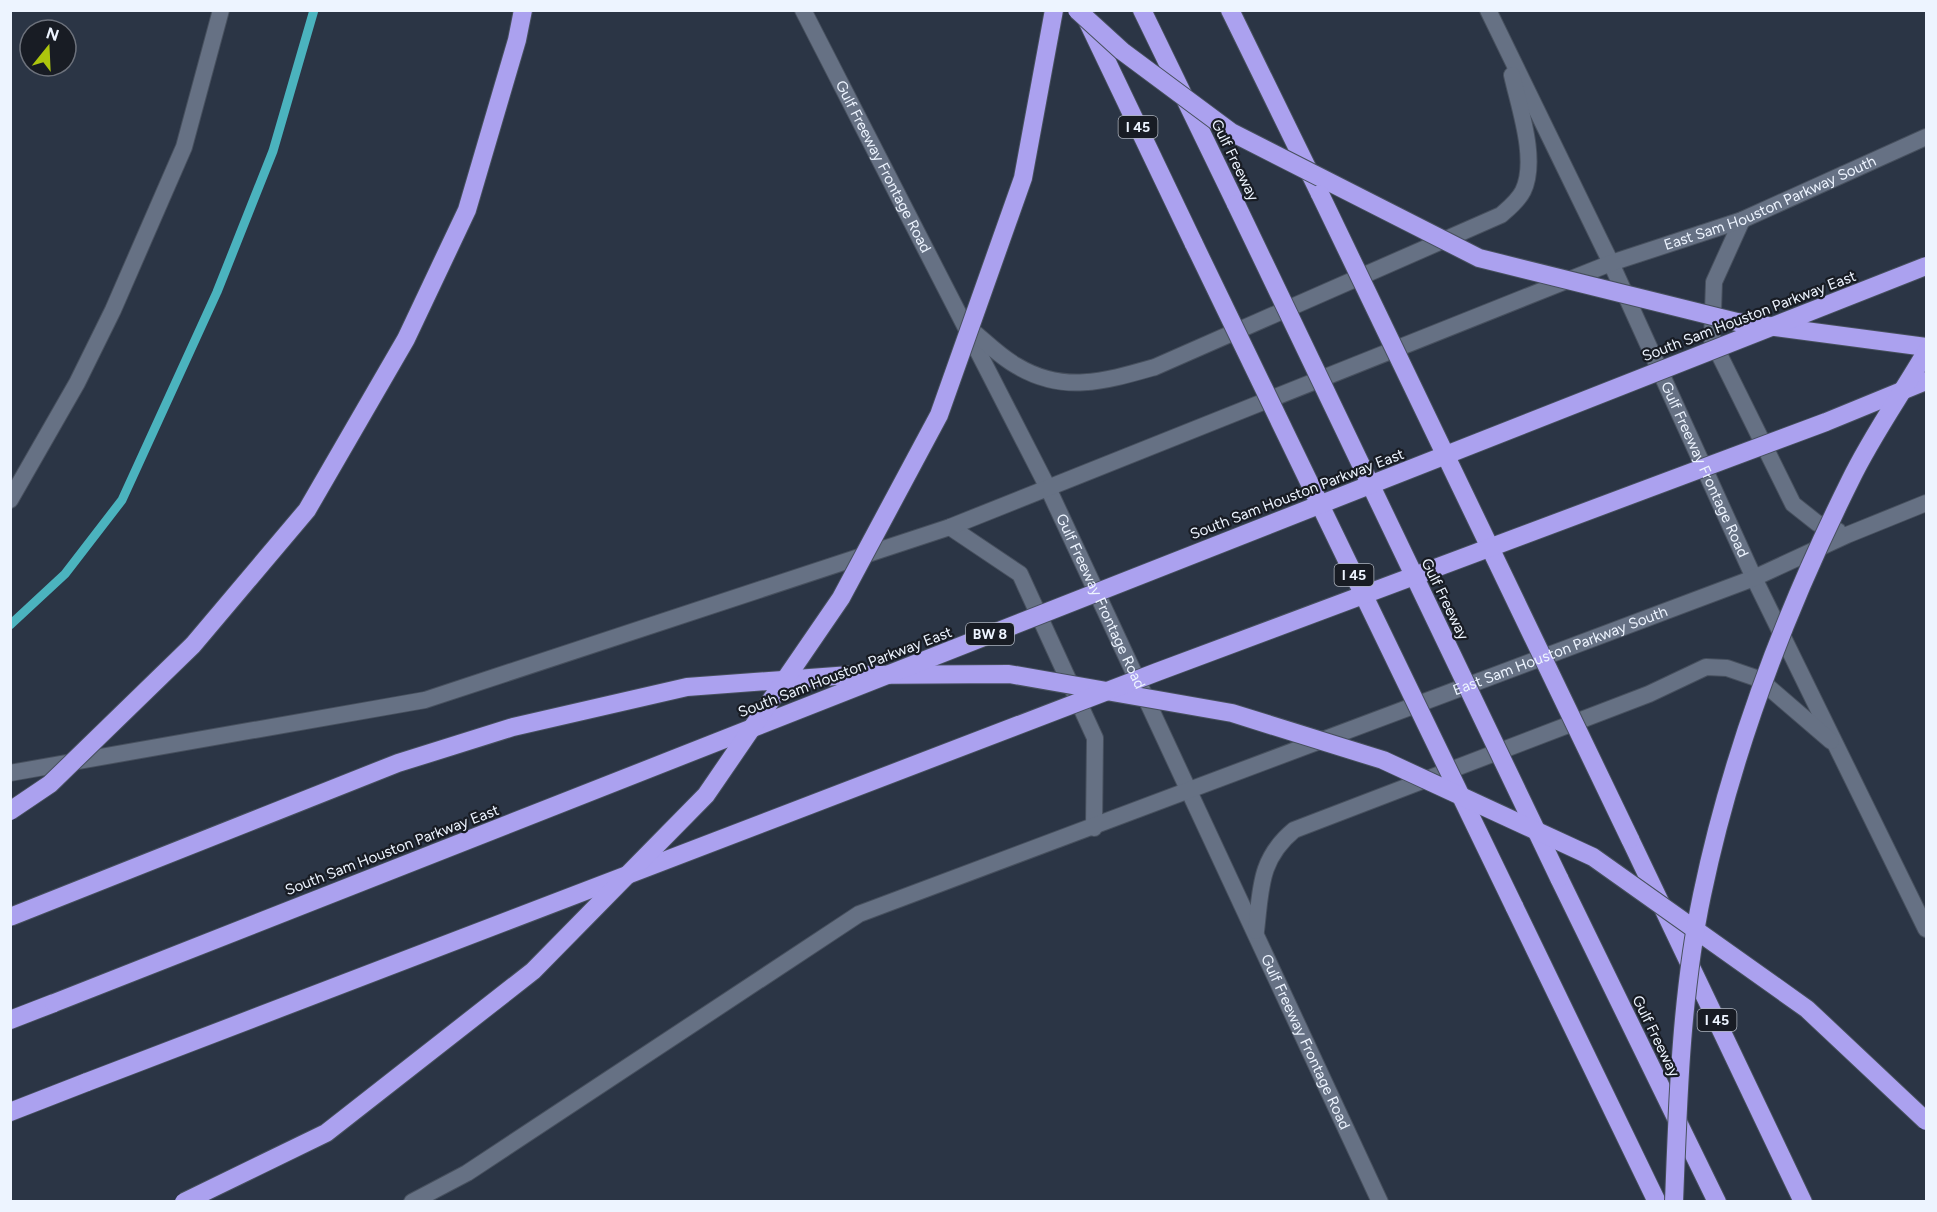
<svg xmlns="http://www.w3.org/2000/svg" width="1937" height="1212" font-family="Figtree,sans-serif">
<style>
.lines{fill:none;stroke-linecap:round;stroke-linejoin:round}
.stream{stroke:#4bb3be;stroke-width:9}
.secondary-casing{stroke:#47505e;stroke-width:18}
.motorway-casing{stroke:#47505e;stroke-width:20}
.secondary{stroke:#667184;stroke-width:16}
.motorway{stroke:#aba1ef;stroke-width:18}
.motorway-bridge-casing{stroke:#47505e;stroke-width:20;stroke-linecap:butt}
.motorway-bridge{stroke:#aba1ef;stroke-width:18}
.labels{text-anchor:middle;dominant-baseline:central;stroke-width:4.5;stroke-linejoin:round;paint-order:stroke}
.shield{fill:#181c24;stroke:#adb3bd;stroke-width:1.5}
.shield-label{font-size:14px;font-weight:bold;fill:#edf4ff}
.street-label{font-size:15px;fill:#edf4ff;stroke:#181c24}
</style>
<rect width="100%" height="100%" fill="#2b3545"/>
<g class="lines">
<!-- stream -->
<path class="stream" d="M10,625L65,574L122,500L217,292L273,151L314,10"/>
<!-- secondary casing -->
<g class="secondary-casing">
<g id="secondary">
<path id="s1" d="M803,10L1048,488L1380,1202"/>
<path id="s2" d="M1488,10L1611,263L1754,578L1926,929"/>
<path d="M1742,220L1714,282L1712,340L1793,504L1817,523L1838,531"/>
<path d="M970,329C985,341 1000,357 1017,366C1064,394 1106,381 1155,367L1501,215C1509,208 1518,201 1523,191C1538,160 1519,107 1512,75"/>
<path d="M10,500L77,383L113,310L184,147L221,10"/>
<path d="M950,527L1020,574L1095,738L1094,828"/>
<path id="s3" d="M10,773L425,700L950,527L1611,263L1742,220L1926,137"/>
<path d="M1256,931C1261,889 1259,859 1294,830L1649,694L1706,667L1727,668L1759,679L1831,741"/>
<path id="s4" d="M412,1202L467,1173L859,914L1754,578L1847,535L1926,503"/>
</g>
</g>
<!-- motorway casing -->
<g class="motorway-casing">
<g id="motorway">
<path d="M1142,10L1236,204"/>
<path d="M1230,10L1320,194"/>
<path d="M1086,18L1194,244"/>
<path d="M1630,839L1803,1202"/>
<path d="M1559,878L1717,1202"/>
<path d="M1514,906L1657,1202"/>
<path d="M10,1020L54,1003"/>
<path d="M10,1112L87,1082"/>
</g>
</g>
<!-- secondary -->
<use href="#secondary" class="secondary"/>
<!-- motorway -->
<use href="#motorway" class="motorway"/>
<!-- motorway-bridge casing -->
<g class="motorway-bridge-casing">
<g id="motorway-bridge">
<path d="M1077,10L1122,51L1231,132L1479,258L1737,322L1926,347"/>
<path d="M1320,194L1630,839"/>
<path d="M1236,204L1559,878"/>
<path d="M1194,244L1514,906"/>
<path d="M10,811L50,784L193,645L307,510L406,339L467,210L517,40L523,10"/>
<path d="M10,917L398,763L513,727L687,687L850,675L1009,674L1232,713L1383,760L1593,857L1807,1009L1926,1121"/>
<path d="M54,1003L1926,266"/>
<path d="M87,1082L1157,672L1826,422L1926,381"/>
<path d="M184,1202L326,1133L533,971L706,795L841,598L939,415L1023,178L1054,10"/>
<path d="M1674,1202C1678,1099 1681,995 1702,895C1732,751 1785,612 1850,481C1871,437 1901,395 1926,352"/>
</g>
</g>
<!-- motorway-bridge -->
<use href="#motorway-bridge" class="motorway-bridge"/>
</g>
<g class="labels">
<!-- shield labels -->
<g class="shield">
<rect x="1118.5" y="116" width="39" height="22" rx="4.5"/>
<rect x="1334.5" y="564" width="39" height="22" rx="4.5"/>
<rect x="966" y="623" width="48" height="22" rx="4.5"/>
<rect x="1697.5" y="1009" width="39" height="22" rx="4.5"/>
</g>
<g class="shield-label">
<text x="1138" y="127">I 45</text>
<text x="1354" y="575">I 45</text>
<text x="990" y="634">BW 8</text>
<text x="1717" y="1020">I 45</text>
</g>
<!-- street labels -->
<g class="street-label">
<text transform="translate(1235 160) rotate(64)">Gulf Freeway</text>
<text stroke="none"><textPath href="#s1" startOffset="176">Gulf Freeway Frontage Road</textPath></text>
<text stroke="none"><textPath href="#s3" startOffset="1856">East Sam Houston Parkway South</textPath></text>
<text transform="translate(1749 316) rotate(-21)">South Sam Houston Parkway East</text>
<text stroke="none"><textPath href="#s2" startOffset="508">Gulf Freeway Frontage Road</textPath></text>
<text transform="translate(1297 494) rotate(-21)">South Sam Houston Parkway East</text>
<text transform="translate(1445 599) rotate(64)">Gulf Freeway</text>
<text stroke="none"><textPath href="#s1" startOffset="662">Gulf Freeway Frontage Road</textPath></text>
<text stroke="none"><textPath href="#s4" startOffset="1281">East Sam Houston Parkway South</textPath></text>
<text transform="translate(845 672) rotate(-21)">South Sam Houston Parkway East</text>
<text transform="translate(392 850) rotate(-21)">South Sam Houston Parkway East</text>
<text transform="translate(1656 1036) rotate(64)">Gulf Freeway</text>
<text stroke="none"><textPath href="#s1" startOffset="1148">Gulf Freeway Frontage Road</textPath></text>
</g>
</g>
<!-- border -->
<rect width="1937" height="1212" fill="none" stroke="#edf4ff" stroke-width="24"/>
<!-- north arrow -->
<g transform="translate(48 48) rotate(18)"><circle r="28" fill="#181c24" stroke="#6d727c" stroke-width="1.5"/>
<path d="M0-4.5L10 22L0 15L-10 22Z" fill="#adc60d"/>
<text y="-9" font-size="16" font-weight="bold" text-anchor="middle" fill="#edf4ff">N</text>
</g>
</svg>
